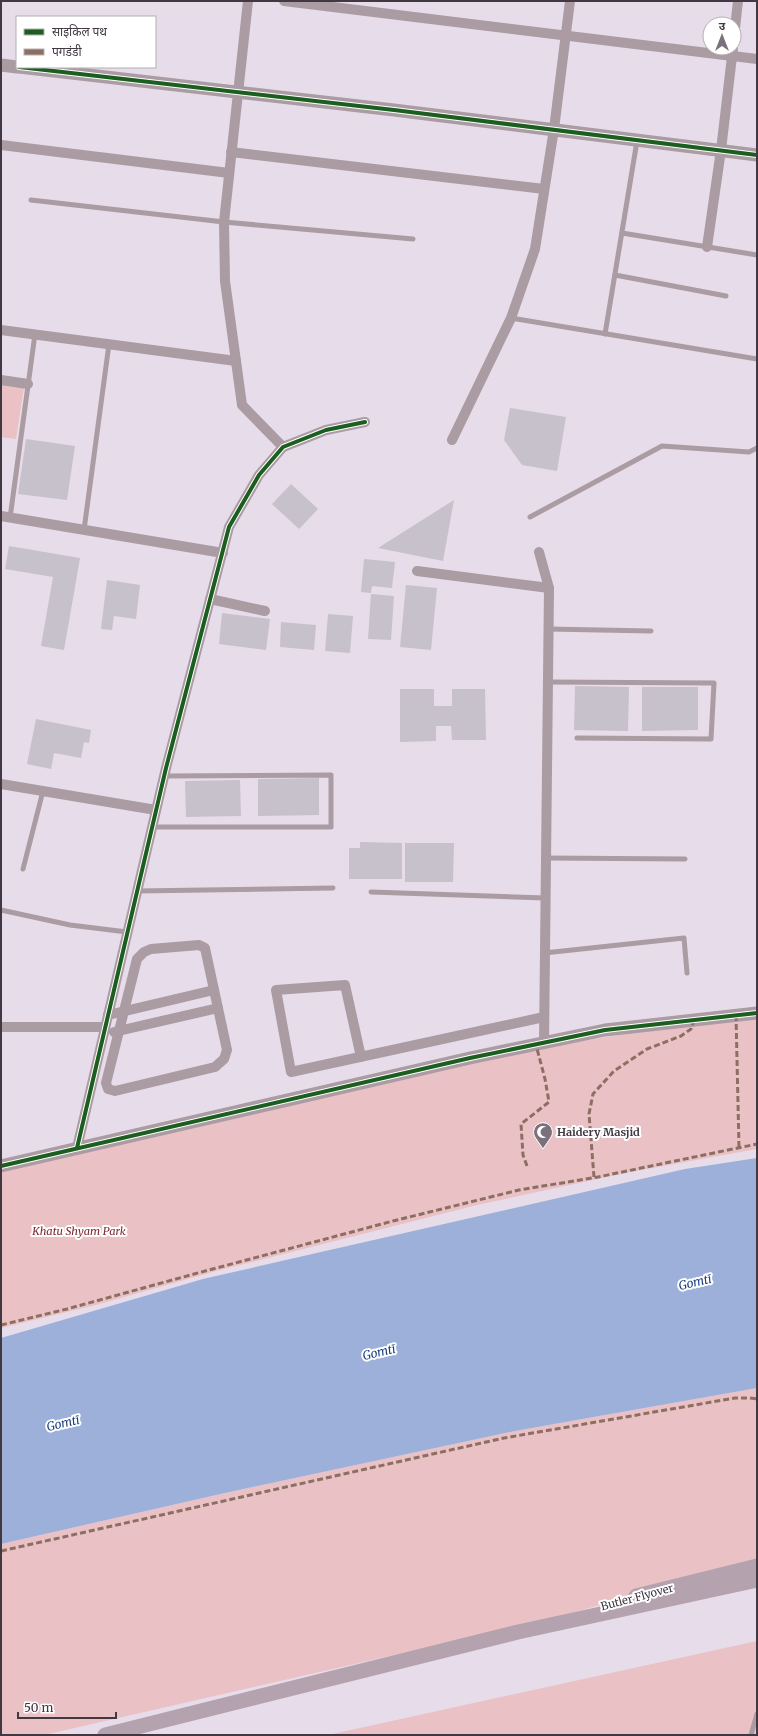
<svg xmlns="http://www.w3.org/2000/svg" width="758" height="1736" font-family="Merriweather,'Noto Sans Devanagari',serif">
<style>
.green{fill:#eac2c6}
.water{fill:#9db0d9}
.building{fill:#c7c1cc}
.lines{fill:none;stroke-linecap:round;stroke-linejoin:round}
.service{stroke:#ab9ba3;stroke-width:5}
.minor{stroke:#ab9ba3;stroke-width:10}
.tertiary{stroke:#ab9ba3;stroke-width:13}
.secondary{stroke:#b4a3ae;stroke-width:15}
.quiet{stroke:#8d6e63;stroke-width:3;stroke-dasharray:6 3;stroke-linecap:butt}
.cycleway-casing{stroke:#fff;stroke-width:6}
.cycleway{stroke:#1b5e20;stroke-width:4}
.labels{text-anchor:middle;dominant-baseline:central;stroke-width:4;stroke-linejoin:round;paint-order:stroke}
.poi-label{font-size:11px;font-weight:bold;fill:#413842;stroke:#fff;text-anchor:start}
.park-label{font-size:11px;font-style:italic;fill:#7c272c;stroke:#fff}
.street-label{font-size:11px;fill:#413842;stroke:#fff}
.water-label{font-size:12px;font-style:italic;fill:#1a3f7f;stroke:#fff}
</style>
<rect width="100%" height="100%" fill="#e7dce9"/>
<!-- green -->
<g class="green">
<path d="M1,384L24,387L16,439L1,437Z"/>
<path d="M757,1018V1149L630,1172L477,1205L216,1271L96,1305L1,1328V1171L548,1046L633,1033Z"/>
<path d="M757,1388V1560L551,1619L44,1735H1V1544L225,1493L515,1431Z"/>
<path d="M757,1641V1735H328Z"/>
</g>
<!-- water -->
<path class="water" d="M757,1158V1388L515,1431L225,1493L1,1544V1338L203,1279L685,1169Z"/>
<!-- building -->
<g class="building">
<path d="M510,408L566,417L557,471L522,465L504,440Z"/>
<path d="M26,439L75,446L67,500L18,494Z"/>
<path d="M291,484L318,509L299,529L272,504Z"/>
<path d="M454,500L443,561L378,548Z"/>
<path d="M9,546L80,558L64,650L41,646L53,577L5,569Z"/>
<path d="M364,559L395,562L392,588L372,586L371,593L361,592Z"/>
<path d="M107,580L140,585L136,619L114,616L112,630L101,629Z"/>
<path d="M406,585L437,588L431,650L400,647Z"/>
<path d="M371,594L394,596L391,640L368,639Z"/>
<path d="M222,613L270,619L266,650L219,644Z"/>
<path d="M328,614L353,616L350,653L325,651Z"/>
<path d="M281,622L316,625L314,650L280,647Z"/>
<path d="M575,686L629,687L628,731L574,730Z"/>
<path d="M642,687H698V730L642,731Z"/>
<path d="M400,689H434V706H452V689H485L486,740H452L451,726H436V741L400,742Z"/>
<path d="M36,719L91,730L89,743L84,742L81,758L54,753L51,769L27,764Z"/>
<path d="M319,778V815L258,816V779Z"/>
<path d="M240,780L241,816L186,817L185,781Z"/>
<path d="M360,842L402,843V879H349V848H360Z"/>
<path d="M405,843H454L453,882H405Z"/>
</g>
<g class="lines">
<!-- service -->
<g class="service">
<path d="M31,200L224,222L413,239"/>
<path d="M622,233L757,255"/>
<path d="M615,275L726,296"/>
<path d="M511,318L757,359"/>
<path d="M605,334L637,141"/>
<path d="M530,517L662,446L749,452L757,448"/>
<path d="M10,518L35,334"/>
<path d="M84,530L109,344"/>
<path d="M548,629L651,631"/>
<path d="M548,682L714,683L711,739L577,738"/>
<path d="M152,827H331V775L164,776"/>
<path d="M545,858L685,859"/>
<path d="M23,869L43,791"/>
<path d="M137,891L333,888"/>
<path d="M371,892L545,898"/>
<path d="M1,910L70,925L127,932"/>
<path d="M544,953L684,938L687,973"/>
<path d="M751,1735L757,1714"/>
</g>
<!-- minor -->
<g class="minor">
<path d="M248,1L224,222L225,281L242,405L283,447"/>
<path d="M284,1L757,59"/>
<path d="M734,37L738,1"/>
<path d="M1,145L229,173"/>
<path d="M231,152L544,189"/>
<path d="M707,247L721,150L733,48"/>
<path d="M1,330L236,361"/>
<path d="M1,380L28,384"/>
<path d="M452,440L511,318L535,249L554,129L570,1"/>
<path d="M1,516L223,553"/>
<path d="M539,552L549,588L544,1043"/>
<path d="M417,571L549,588"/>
<path d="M210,599L265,611"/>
<path d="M1,784L156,810"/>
<path d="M199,945L205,948L227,1050L224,1059L215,1067L115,1091L108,1089L106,1083L137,959L144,952L151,949Z"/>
<path d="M108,1015L214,990"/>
<path d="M1,1027H105"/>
<path d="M114,1032L218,1008"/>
<path d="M361,1057L345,985L276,990L291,1072L544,1017"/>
<path d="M77,1148L166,768L229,527L259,475L283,447L326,430L365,422"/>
</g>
<!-- tertiary -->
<g class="tertiary">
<path d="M1,65L17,67"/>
<path d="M19,67L394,110L757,155"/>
<path d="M1,1166L470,1058L605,1030L757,1013"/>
</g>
<!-- secondary -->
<g class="secondary">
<path d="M636,1596L757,1566"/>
<path d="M105,1735L518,1632L757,1580"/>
</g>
<!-- quiet -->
<g class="quiet">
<path d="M736,1015L739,1148"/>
<path d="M527,1166L523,1155L521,1124L549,1102L545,1079L536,1045"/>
<path d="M594,1177L589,1114L593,1094L614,1071L647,1049L681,1036L691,1029L694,1020"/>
<path d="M1,1325L67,1309L194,1274L393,1221L519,1190L598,1177L757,1144"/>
<path d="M1,1551L504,1438L735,1398H750L757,1399"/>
</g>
<!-- cycleway casing -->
<g class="cycleway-casing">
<g id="cycleway">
<path d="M19,67L394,110L757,155"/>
<path d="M77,1148L166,768L229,527L259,475L283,447L326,430L365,422"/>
<path d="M1,1166L470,1058L605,1030L757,1013"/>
</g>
</g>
<!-- cycleway -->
<use href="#cycleway" class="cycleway"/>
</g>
<!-- icons -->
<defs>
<g id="mosque-pin" transform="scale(1)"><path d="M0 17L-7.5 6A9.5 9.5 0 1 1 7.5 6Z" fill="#7b717c" stroke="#fff"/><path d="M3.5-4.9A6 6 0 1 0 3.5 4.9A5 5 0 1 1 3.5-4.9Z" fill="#fff"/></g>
</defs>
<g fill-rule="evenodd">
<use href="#mosque-pin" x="543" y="1132"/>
</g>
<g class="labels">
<!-- poi labels -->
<g class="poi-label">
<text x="557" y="1132">Haidery Masjid</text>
</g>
<!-- park labels -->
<g class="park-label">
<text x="79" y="1231">Khatu Shyam Park</text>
</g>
<!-- street labels -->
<g class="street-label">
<text transform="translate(637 1597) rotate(-15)">Butler Flyover</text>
</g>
<!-- water labels -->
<g class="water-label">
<text transform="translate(695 1282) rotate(-13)">Gomtī</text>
<text transform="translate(379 1352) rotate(-13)">Gomtī</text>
<text transform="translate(63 1423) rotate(-13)">Gomtī</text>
</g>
</g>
<!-- border -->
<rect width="758" height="1736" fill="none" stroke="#413842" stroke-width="4"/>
<!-- legend -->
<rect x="16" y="16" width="140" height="52" fill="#ffffff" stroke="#b3afb3"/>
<rect x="24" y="29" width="20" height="6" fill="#1b5e20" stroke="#b3afb3"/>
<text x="52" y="36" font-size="12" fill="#413842">साइकिल पथ</text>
<rect x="24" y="49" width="20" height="6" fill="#8d6e63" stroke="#b3afb3"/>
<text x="52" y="56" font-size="12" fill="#413842">पगडंडी</text>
<!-- north arrow -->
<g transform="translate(722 36)"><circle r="19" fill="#ffffff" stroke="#b3afb3"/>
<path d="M0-3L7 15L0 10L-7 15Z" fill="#7b717c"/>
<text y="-6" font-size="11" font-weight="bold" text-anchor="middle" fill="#413842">उ</text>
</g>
<!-- scale -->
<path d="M18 1712v6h98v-6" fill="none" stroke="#413842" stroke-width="2"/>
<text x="24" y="1712" font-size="12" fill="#413842" stroke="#ffffff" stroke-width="3" paint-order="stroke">50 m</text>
</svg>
